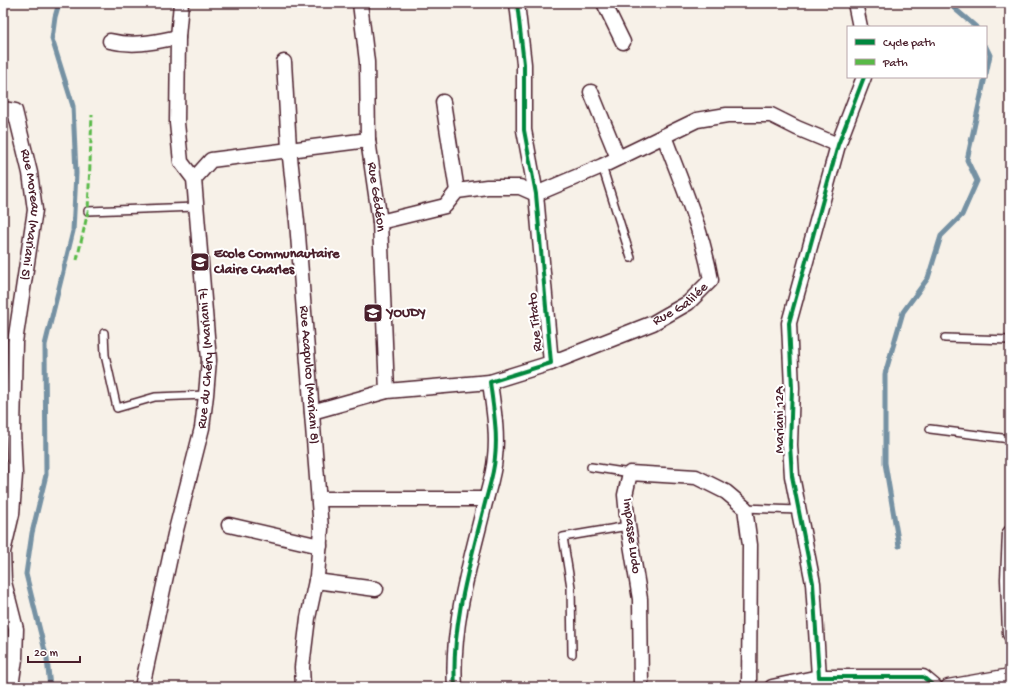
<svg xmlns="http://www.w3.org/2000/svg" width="1013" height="690" font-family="'Gochi Hand',sans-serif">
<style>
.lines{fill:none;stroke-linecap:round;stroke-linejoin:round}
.stream{stroke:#7591a3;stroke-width:5}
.lane-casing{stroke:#4a1f2b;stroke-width:10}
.street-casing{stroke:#4a1f2b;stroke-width:17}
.lane{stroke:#fff;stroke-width:7}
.street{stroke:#fff;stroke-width:14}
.quiet{stroke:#58b947;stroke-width:3;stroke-dasharray:6 3;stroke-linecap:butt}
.cycleway-casing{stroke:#fff;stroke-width:6}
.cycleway{stroke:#00873e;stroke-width:4}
.labels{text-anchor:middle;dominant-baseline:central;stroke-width:4;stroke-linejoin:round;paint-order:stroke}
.street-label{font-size:14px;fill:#4a1f2b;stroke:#fff}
.poi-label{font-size:14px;font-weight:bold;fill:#4a1f2b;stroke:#fff;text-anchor:start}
</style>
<rect width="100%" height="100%" fill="#f7f1e8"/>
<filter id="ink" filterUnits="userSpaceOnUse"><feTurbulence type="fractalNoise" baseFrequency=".025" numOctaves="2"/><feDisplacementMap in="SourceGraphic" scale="8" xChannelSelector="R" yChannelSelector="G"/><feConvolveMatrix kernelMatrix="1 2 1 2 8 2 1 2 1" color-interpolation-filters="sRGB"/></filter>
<g filter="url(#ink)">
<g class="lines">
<!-- stream -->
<g class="stream">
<path d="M952,3L954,8L976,27"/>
<path d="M986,47L990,55L986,74"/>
<path d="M899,546L885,463V374L903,312L928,278L941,236L962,215L977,181L967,160L985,77"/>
<path d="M50,687L47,659L26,574L32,533L46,475L45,345L73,231L76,173L73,106L52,39L55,17L59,3"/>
</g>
<!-- lane casing -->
<g class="lane-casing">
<g id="lane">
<path d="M602,166L631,258"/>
<path d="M88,211L196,207"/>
<path d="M104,333L105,355L117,408L155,397L206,395"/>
<path d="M945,338L1010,340"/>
<path d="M930,429L1010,439"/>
<path d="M591,467L630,473"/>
<path d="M745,508L798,510"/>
<path d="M572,654L571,587L563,537L628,526"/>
</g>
</g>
<!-- street casing -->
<g class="street-casing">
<g id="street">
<path id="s1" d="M360,3L367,62L368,140L380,222L387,391"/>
<path d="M604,3L623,42"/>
<path d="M855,3L860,27"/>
<path d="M110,41C134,47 154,42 178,37"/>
<path id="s2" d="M284,62L289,148L297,222L321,529L317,576L308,618L302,667L303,687"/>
<path d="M864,77L838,145L789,323L792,388L790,445L792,476L813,583L819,677H923L935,687"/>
<path d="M591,92L618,158"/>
<path d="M443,102L457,191"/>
<path id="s3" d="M3,109L15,111L30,173L35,210L15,342L13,430L15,475L12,514L3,552L4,582L16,629L15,659L11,687"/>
<path d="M194,179L211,160L368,140"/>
<path d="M380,222L445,206L457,191L487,187H520L536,194L602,166L697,120L727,115H771L797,128L838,145"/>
<path id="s4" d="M551,363L653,323L688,303L711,280C702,229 682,185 664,136"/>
<path d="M312,412L387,391L490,382"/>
<path d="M319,499H486"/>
<path d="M229,525L320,546"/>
<path d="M1010,533L1008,579L1010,634"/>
<path d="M316,581L376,589"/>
<path id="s5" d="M142,687L175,534L202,428L206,395L209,360L194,179L181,162L177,123L178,37L181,3"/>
<path d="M455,687C451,628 469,567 483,511C487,493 494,475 495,457C498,433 493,406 490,382L551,363L536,194L524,130V64L517,3"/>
<path d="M641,687L640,599L628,526L625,495L630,473L696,477L726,492L745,508L750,545L749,687"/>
<path d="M772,687L819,677"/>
<path d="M948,687L1010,676"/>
</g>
</g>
<!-- lane -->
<use href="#lane" class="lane"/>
<!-- street -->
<use href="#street" class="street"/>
<!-- quiet -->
<path class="quiet" d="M77,260L88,211L92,115"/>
<!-- cycleway casing -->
<g class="cycleway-casing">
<g id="cycleway">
<path d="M864,77L838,145L789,323L792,388L790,445L792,476L813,583L819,677H923L935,687"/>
<path d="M455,687C451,628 469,567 483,511C487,493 494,475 495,457C498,433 493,406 490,382L551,363L536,194L524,130V64L517,3"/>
</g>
</g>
<!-- cycleway -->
<use href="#cycleway" class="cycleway"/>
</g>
</g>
<!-- icons -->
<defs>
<g id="school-square" transform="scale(1)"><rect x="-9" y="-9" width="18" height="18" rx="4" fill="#4a1f2b" stroke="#fff"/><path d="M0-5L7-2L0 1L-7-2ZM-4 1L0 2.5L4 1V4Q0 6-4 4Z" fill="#fff"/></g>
</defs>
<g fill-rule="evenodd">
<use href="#school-square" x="200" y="262"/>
<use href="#school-square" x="373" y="313"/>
</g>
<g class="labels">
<!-- street labels -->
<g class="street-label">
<text stroke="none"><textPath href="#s1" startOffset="195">Rue Gédéon</textPath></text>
<text stroke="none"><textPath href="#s3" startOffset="118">Rue Moreau (Mariani 5)</textPath></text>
<text stroke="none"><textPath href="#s4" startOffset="143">Rue Galilée</textPath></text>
<text transform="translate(536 322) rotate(-95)">Rue Titato</text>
<text stroke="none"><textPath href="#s5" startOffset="336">Rue du Chéry (Mariani 7)</textPath></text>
<text stroke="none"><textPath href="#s2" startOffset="314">Rue Acapulco (Mariani 8)</textPath></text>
<text transform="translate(780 420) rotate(-90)">Mariani 12A</text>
<text transform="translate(631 536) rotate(83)">Impasse Ludo</text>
</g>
<!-- poi labels -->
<g class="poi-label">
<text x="214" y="254">Ecole Communautaire<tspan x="214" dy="16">Claire Charles</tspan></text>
<text x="387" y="313">YOUDY</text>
</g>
</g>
<!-- margin -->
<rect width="1013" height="690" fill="none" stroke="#fff" stroke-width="16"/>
<rect x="8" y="8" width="997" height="674" fill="none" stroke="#4a1f2b" stroke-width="1.5" filter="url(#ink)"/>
<!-- legend -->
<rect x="847" y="26" width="140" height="52" fill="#ffffff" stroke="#b7a5aa"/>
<rect x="855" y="39" width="20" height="6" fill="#00873e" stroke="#b7a5aa"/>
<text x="883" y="46" font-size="12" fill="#4a1f2b">Cycle path</text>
<rect x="855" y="59" width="20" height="6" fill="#58b947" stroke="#b7a5aa"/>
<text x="883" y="66" font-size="12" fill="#4a1f2b">Path</text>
<!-- scale -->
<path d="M28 656v6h52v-6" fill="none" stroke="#4a1f2b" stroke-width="2"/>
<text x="34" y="656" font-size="12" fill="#4a1f2b" stroke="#ffffff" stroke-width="3" paint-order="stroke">20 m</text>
</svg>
